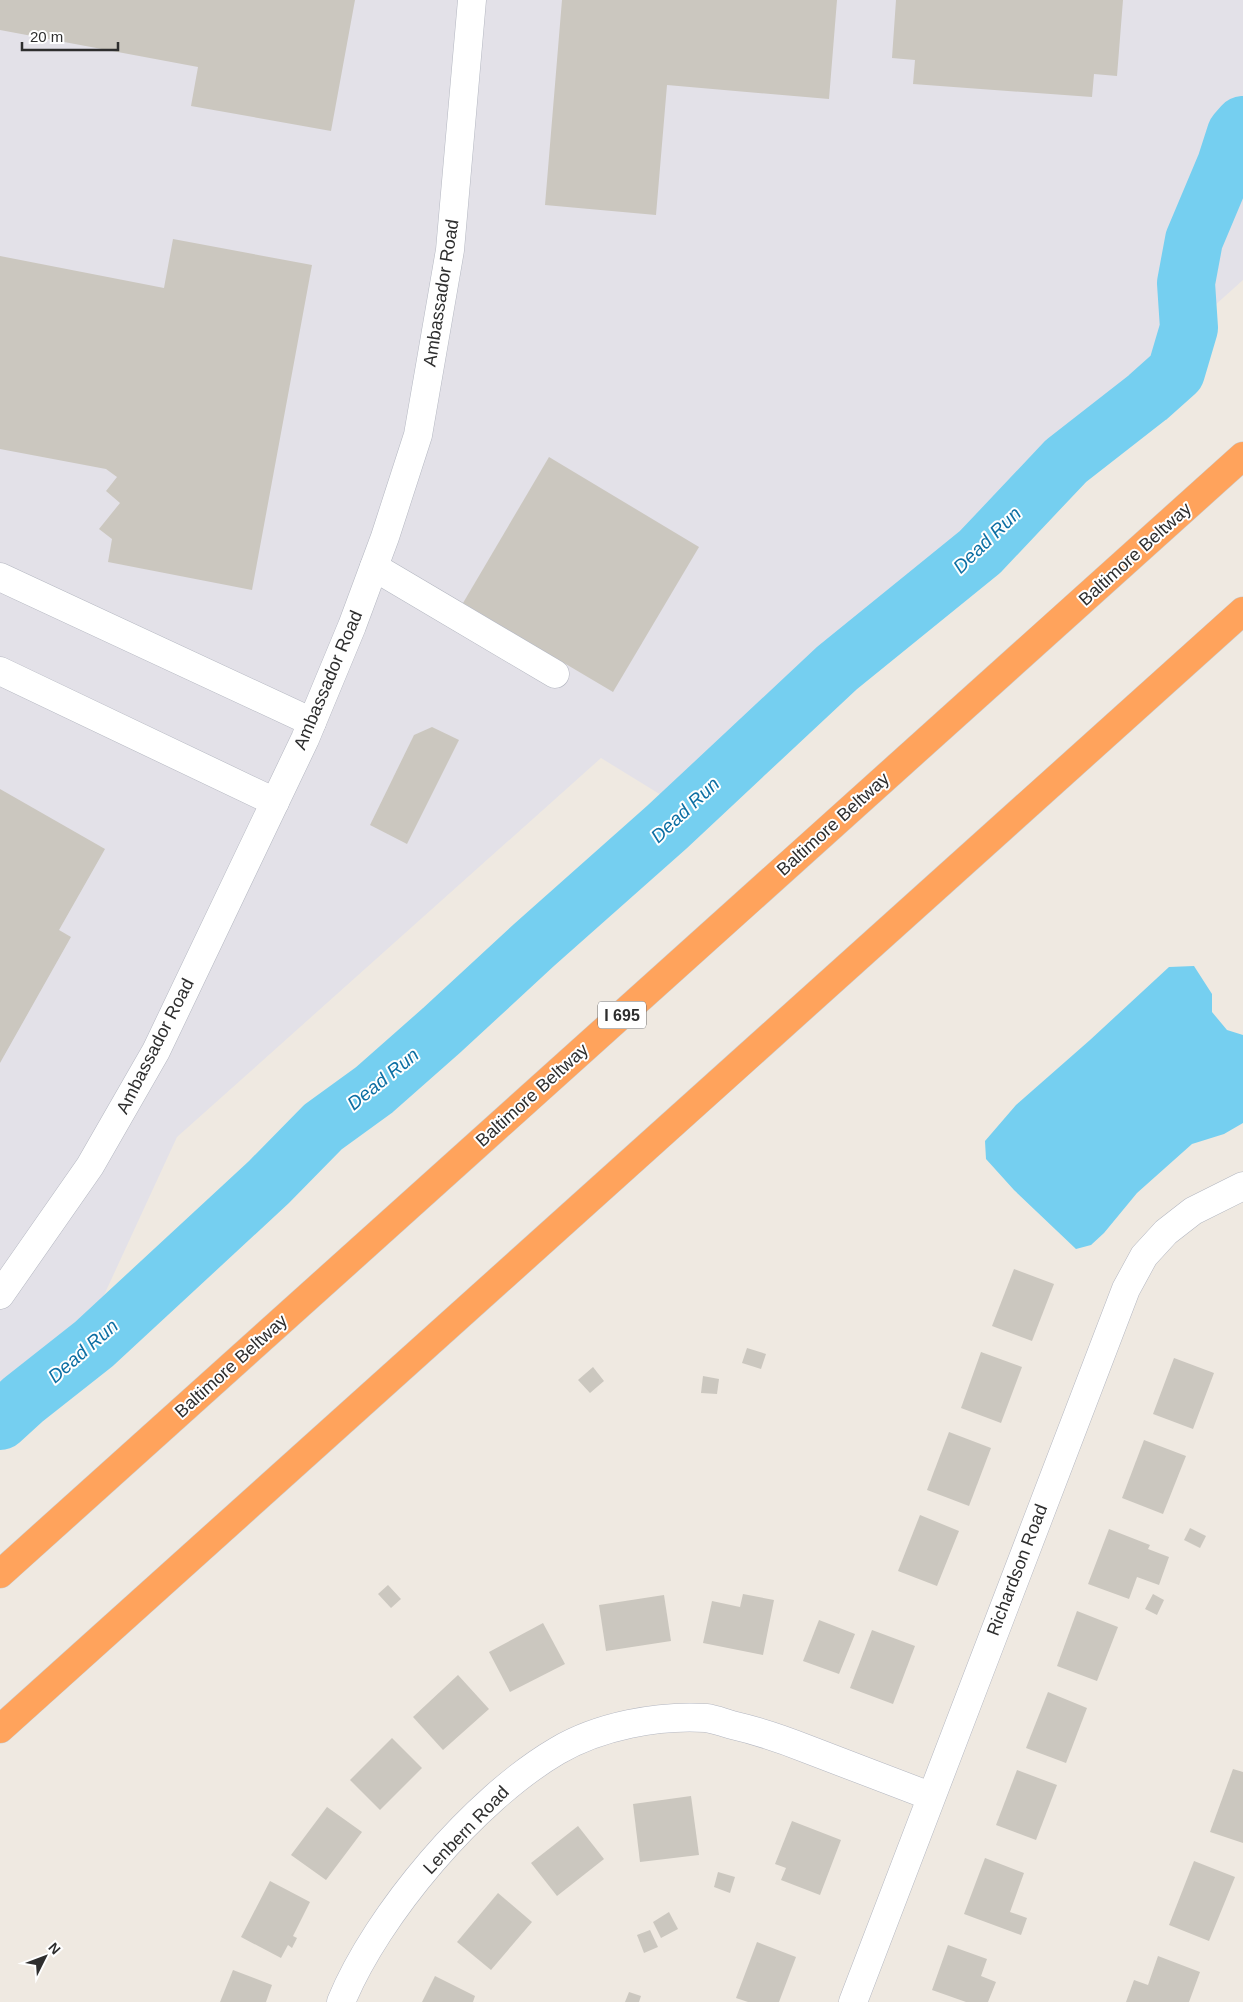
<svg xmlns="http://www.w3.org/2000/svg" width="1243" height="2002" font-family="Helvetica,sans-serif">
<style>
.industrial{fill:#e3e1e8}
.water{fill:#75cff0}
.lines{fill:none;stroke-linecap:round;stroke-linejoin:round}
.river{stroke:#75cff0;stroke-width:58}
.building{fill:#cbc7bf}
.minor-casing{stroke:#b4b7c1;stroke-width:29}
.highway-casing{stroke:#c9c9c9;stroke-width:29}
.minor{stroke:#fff;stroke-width:28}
.highway{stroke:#ffa35c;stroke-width:28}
.labels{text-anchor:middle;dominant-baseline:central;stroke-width:4;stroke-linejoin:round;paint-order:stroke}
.shield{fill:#fff;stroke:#6d6d6d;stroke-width:1}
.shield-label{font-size:16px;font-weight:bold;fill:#2e2e2e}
.street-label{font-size:18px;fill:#2e2e2e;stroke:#fff}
.water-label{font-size:19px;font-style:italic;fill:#0d6fa3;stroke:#fff}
</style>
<rect width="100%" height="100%" fill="#efe9e1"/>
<!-- industrial -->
<path class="industrial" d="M0,0H1243V280L666,798L601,758L177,1137L99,1306L0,1395Z"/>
<!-- water -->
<path class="water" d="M1194,966L1212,994V1012L1227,1030L1243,1035V1123L1224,1134L1192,1144L1137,1193L1104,1233L1091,1245L1076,1249L1014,1190L986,1159L985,1141L1016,1105L1090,1040L1169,967Z"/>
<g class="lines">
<!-- river -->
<path class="river" d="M0,1421L23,1400L94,1344L269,1182L323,1127L374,1090L442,1030L534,945L667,827L837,668L980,552L1066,461L1148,397L1176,372L1189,328L1186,283L1194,240L1226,164L1236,133L1243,125"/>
</g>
<!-- building -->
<g class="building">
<path d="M0,0H355L331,131L191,106L198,67L0,30Z"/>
<path d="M562,0H837L829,99L667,85L656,215L545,205Z"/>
<path d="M896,0H1123L1117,76L1094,74L1092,97L913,84L915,60L892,58Z"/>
<path d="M173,239L312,265L252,590L108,562L112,539L99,529L120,503L106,491L117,477L106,469L0,449V256L164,288Z"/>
<path d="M549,457L699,547L613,692L463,603Z"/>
<path d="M432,727L459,740L407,844L370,825L414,735Z"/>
<path d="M0,789L105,849L59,930L71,937L0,1063Z"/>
<path d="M1014,1269L1054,1284L1032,1341L992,1326Z"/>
<path d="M747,1348L766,1354L761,1369L742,1363Z"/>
<path d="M981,1352L1022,1367L1001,1423L961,1408Z"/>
<path d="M1174,1358L1214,1373L1193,1429L1153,1414Z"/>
<path d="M593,1367L604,1381L590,1393L578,1380Z"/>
<path d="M703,1376L719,1379L717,1394L701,1393Z"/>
<path d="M949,1432L991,1448L969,1506L927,1490Z"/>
<path d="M1144,1440L1186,1456L1163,1514L1122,1498Z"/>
<path d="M920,1515L959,1531L937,1586L898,1571Z"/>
<path d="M1190,1528L1206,1536L1200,1548L1184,1540Z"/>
<path d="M1109,1529L1150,1545L1148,1549L1169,1557L1159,1585L1137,1577L1129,1599L1088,1584Z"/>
<path d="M388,1585L401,1599L391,1608L378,1594Z"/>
<path d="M743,1594L774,1600L763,1655L703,1643L712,1601L740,1607Z"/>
<path d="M1153,1594L1164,1600L1157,1615L1145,1609Z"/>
<path d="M664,1595L671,1641L606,1651L599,1605Z"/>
<path d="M1077,1611L1118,1627L1097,1681L1057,1666Z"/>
<path d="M819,1620L855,1634L839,1674L803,1661Z"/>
<path d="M543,1623L565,1664L510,1692L489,1652Z"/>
<path d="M872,1630L915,1646L893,1704L850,1688Z"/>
<path d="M458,1675L489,1709L443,1750L413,1717Z"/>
<path d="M1048,1692L1087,1708L1066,1763L1026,1748Z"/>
<path d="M392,1738L422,1768L380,1810L350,1780Z"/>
<path d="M1233,1769L1243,1772V1843L1210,1832Z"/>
<path d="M1017,1770L1057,1785L1036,1840L996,1825Z"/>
<path d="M691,1796L699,1855L640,1862L633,1804Z"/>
<path d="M327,1807L362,1832L326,1880L291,1855Z"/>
<path d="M792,1821L841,1840L820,1895L781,1880L786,1868L775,1864Z"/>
<path d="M578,1826L604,1859L557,1896L531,1863Z"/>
<path d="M985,1858L1024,1873L1010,1912L1027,1918L1021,1935L964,1914Z"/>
<path d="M1194,1861L1235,1877L1209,1941L1169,1925Z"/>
<path d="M718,1872L735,1877L730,1893L714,1887Z"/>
<path d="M270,1881L310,1902L293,1936L297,1938L292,1948L288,1945L281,1958L241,1937Z"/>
<path d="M498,1893L532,1922L491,1970L457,1942Z"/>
<path d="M669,1912L678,1929L661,1938L653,1922Z"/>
<path d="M650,1930L658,1947L644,1953L637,1935Z"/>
<path d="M757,1942L796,1957L779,2002H748L736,1998Z"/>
<path d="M948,1945L987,1959L981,1976L996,1982L988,2002H966L932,1990Z"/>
<path d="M1158,1956L1200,1972L1189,2002H1126L1134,1980L1148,1985Z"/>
<path d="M233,1970L272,1985L266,2002H220Z"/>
<path d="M435,1976L475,1996L473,2002H422Z"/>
<path d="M629,1992L641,1996L639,2002H625Z"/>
</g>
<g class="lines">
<!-- minor casing -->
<g class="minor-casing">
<g id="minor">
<path d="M374,567L555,674"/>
<path d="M0,577L312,722"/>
<path d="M0,671L275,802"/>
<path d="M0,1295L90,1166L156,1051L305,739L352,626L385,537L418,435L450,250L472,0"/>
<path d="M341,2002C377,1914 475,1799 557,1751C599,1726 658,1715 706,1718C715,1719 724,1723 732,1725C758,1731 782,1739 807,1749C848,1765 889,1780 930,1796"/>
<path d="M853,2002L1126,1289L1144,1256L1166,1232L1193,1211L1243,1186"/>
</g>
</g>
<!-- highway casing -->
<g class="highway-casing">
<g id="highway">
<path d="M0,1574L1243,456"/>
<path d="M0,1729L1243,611"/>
</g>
</g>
<!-- minor -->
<use href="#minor" class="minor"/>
<!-- highway -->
<use href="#highway" class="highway"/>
</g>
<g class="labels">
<!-- shield labels -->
<rect class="shield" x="598" y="1001.5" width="48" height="27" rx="4"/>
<g class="shield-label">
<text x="622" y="1015">I 695</text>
</g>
<!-- street labels -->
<g class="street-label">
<text transform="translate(441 293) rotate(-81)">Ambassador Road</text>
<text transform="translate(1135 554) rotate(-42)">Baltimore Beltway</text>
<text transform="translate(328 680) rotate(-67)">Ambassador Road</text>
<text transform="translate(833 824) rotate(-42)">Baltimore Beltway</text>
<text transform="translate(155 1046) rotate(-63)">Ambassador Road</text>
<text transform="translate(532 1095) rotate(-42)">Baltimore Beltway</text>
<text transform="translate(231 1366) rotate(-42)">Baltimore Beltway</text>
<text transform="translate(1017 1570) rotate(-69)">Richardson Road</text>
<text transform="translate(466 1830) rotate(-46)">Lenbern Road</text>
</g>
<!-- water labels -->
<g class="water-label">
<text transform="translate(987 540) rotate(-44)">Dead Run</text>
<text transform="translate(685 810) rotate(-43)">Dead Run</text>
<text transform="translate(383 1079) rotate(-39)">Dead Run</text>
<text transform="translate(83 1351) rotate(-41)">Dead Run</text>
</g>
</g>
<!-- north arrow -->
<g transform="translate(45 1957) rotate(48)" stroke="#ffffff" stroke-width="4" paint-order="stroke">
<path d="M0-4L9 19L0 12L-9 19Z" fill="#2e2e2e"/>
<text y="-8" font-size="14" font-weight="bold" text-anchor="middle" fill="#2e2e2e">N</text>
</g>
<!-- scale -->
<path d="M22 42v8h96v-8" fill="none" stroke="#2e2e2e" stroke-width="2.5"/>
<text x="30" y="42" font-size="15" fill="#2e2e2e" stroke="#ffffff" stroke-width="4" paint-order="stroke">20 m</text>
</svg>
